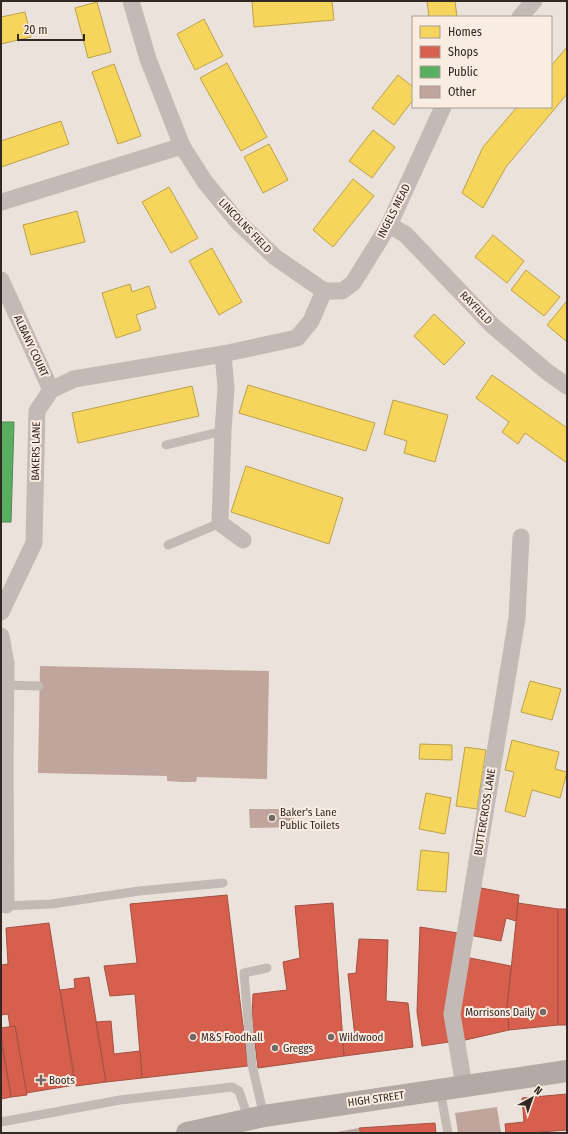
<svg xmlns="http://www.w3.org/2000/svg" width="568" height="1134" font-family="'Fira Sans Condensed',sans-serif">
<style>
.homes{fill:#f6d55c;stroke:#bca14b}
.shops{fill:#d6604d;stroke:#a54f41}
.public{fill:#5aae61;stroke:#4e864f}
.building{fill:#c0a59c}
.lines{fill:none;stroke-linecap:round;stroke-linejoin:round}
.lane{stroke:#c3bab5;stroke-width:9}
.street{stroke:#c3bab5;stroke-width:17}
.secondary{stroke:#b4aaa5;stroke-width:22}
.poi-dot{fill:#736964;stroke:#f9ece1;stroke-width:1.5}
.labels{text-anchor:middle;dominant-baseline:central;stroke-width:4;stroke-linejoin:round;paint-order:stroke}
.street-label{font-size:11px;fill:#332824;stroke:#f9ece1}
.poi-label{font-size:11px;fill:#332824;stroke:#f9ece1;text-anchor:start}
</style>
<rect width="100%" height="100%" fill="#ebe3db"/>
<!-- homes -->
<g class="homes">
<path d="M252,1H332L334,20L254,27Z"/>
<path d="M427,1H455L457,17H429Z"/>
<path d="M97,2L111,52L88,58L75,8Z"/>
<path d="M25,12L31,37L1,44V17Z"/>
<path d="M204,19L223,56L195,70L177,34Z"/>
<path d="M567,47V94L506,167L483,208L462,193L483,147L517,107H551V66Z"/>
<path d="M227,63L267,137L241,151L200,78Z"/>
<path d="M114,64L141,136L118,144L92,72Z"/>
<path d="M398,75L413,87V100L394,125L372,108Z"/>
<path d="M61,121L69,144L1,167V141Z"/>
<path d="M373,130L395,147L372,178L349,161Z"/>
<path d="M269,144L288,180L263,193L244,157Z"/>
<path d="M353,179L374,196L333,247L313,230Z"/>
<path d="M169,187L198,238L171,253L142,202Z"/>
<path d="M77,211L85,242L31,255L23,225Z"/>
<path d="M493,235L524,261L507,283L475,257Z"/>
<path d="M212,248L242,302L219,315L189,261Z"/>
<path d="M526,270L560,297L544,316L511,290Z"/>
<path d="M130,284L132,292L149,286L156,308L136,315L141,330L116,338L102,293Z"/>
<path d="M567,301V342L547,325Z"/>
<path d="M434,314L465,343L444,365L414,336Z"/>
<path d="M492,375L567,428V463L525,433L518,444L502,432L509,422L476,398Z"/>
<path d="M248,385L375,423L366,451L239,413Z"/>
<path d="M192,386L199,416L78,443L72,413Z"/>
<path d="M393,400L448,415L435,462L404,453L407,441L384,434Z"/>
<path d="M246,466L343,498L329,544L231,512Z"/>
<path d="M530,681L561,689L552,720L521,712Z"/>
<path d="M512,740L559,752L555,769L567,772L560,798L532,790L525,817L505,811L514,772L505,770Z"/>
<path d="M420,744L452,745V760L419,759Z"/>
<path d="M465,747L486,750L477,809L456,806Z"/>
<path d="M426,793L451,798L445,834L419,829Z"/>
<path d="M421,850L449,853L446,892L417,890Z"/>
</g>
<!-- shops -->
<g class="shops">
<path d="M481,888L519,895L516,921L506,918L501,941L469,935Z"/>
<path d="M227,895L248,1066L142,1078L135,994L110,996L104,966L137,963L130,904Z"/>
<path d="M333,903L344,1056L258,1068L252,1019L253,994L287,990L283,962L300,958L295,906Z"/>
<path d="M518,903L558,909V1025L509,1030L507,1008Z"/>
<rect x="558" y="909" width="9" height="116"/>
<path d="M49,923L75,1085L26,1093L15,1026L10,1027L8,1014L1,1015V965L8,964L6,928Z"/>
<path d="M420,927L458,933L449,1042L422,1046L417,1012Z"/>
<path d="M359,939L388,940L386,1001L408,1003L413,1047L344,1056L343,1039L355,1037L348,974L356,973Z"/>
<path d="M465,957L511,966L507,1008L509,1030L461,1041L457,1013Z"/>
<path d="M89,977L106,1082L76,1086L60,990L75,988L74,979Z"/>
<path d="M111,1021L114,1054L140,1051L142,1078L106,1082L96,1022Z"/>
<path d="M15,1026L27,1095L11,1097L2,1041L1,1028Z"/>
<path d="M1,1041L11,1097L1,1099Z"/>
<path d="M567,1094V1130L540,1132L541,1133H506L505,1124L524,1122L522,1098Z"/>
<path d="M435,1123L436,1133H360L359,1128Z"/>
</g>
<!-- public -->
<path class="public" d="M1,422H14L11,522H1Z"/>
<!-- building -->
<g class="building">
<path d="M40,666L269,671L267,779L197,777L196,782H182L167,781V776L38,773Z"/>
<path d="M249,809H294V827L250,828Z"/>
<path d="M497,1107L501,1133H458L455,1113Z"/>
<path d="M359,1128L360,1133H337V1132Z"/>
</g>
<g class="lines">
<!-- lane -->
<g class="lane">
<path d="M166,445L223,431"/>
<path d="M168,545L220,523"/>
<path d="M6,685L39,686"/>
<path d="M2,906L52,904L139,891L223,883"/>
<path d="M440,1090L448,1133"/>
<path d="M264,1116L252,1065L244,973L267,968"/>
<path d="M1,1122L120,1100L232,1087L239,1091L249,1120"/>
</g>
<!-- street -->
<g class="street">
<path d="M131,1L148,59L182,146L205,182L238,222L275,257L324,291"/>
<path d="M520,17L534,1"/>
<path d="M2,202L182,146"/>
<path d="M389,225L405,234L493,326L546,371L567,386"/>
<path d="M1,280L51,390"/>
<path d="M324,291H342L353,283L389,225L443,107"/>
<path d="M223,354L226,388L223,431L220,523L243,540"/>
<path d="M1,612L34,543L37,411L51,390L74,379L223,354L297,338L311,321L324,291"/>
<path d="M1,636L6,664L5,768L6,905"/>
<path d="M464,1086L452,1014L517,618L521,537"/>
</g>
<!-- secondary -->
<path class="secondary" d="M187,1133L264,1116L567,1071"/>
</g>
<!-- markers -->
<g class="poi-dot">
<circle cx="272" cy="818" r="4"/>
<circle cx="543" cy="1012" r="4"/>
<circle cx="193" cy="1037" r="4"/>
<circle cx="331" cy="1037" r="4"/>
<circle cx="275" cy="1048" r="4"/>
<path d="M39 1074h4v4h4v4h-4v4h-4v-4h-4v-4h4z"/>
</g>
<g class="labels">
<!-- street labels -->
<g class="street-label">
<text transform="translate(394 211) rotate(-63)">INGELS MEAD</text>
<text transform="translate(245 226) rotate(46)">LINCOLNS FIELD</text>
<text transform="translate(476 308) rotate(46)">RAYFIELD</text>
<text transform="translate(31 346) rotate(65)">ALBANY COURT</text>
<text transform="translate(36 451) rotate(-89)">BAKERS LANE</text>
<text transform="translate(485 812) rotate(-81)">BUTTERCROSS LANE</text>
<text transform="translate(376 1099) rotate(-8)">HIGH STREET</text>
</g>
<!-- poi labels -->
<g class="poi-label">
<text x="280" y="812">Baker's Lane<tspan x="280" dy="13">Public Toilets</tspan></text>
<text x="535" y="1012" text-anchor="end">Morrisons Daily</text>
<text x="201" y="1037">M&amp;S Foodhall</text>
<text x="339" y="1037">Wildwood</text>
<text x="283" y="1048">Greggs</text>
<text x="49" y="1080">Boots</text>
</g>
</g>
<!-- border -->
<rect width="568" height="1134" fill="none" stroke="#332824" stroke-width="4"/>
<!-- legend -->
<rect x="412" y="16" width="140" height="92" fill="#f9ece1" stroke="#aa9e95"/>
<rect x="420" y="26" width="20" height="12" fill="#f6d55c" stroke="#aa9e95"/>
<text x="448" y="36" font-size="12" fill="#332824">Homes</text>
<rect x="420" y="46" width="20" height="12" fill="#d6604d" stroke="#aa9e95"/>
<text x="448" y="56" font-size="12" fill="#332824">Shops</text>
<rect x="420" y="66" width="20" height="12" fill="#5aae61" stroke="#aa9e95"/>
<text x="448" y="76" font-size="12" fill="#332824">Public</text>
<rect x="420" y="86" width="20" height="12" fill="#c0a59c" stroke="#aa9e95"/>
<text x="448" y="96" font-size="12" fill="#332824">Other</text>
<!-- north arrow -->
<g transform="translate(532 1098) rotate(40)" stroke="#f9ece1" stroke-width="3" paint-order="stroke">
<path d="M0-3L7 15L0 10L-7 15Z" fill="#332824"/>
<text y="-6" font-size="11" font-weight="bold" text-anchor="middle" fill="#332824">N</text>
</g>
<!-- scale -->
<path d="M18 34v6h66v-6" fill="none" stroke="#332824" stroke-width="2"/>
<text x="24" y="34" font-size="12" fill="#332824" stroke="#f9ece1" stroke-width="3" paint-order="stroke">20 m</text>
</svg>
